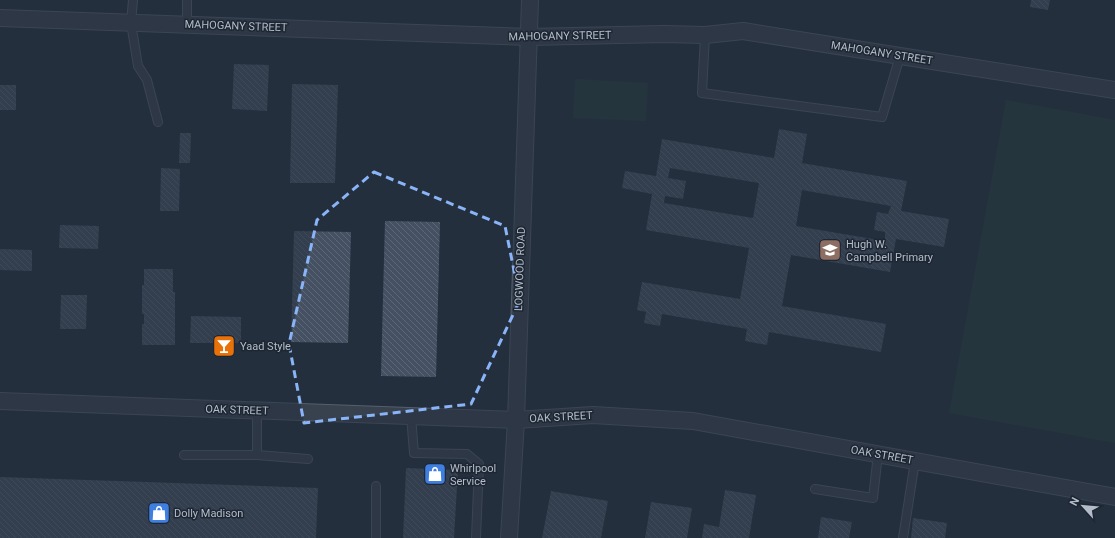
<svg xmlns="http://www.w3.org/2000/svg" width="1115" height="538" font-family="Roboto,sans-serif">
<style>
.pitch{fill:#263c3f}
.building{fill:url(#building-back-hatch);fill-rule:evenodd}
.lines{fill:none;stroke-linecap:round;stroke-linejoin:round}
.service-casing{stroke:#565f6c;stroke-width:10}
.minor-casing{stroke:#565f6c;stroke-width:18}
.service{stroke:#38414e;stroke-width:8}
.minor{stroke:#38414e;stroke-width:16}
.marked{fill:none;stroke:#8ab4f8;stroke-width:3;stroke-dasharray:8 5;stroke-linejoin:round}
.labels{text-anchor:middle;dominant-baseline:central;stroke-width:3;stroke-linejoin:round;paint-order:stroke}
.street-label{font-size:11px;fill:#b4bcc9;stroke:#1d2633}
.poi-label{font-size:11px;fill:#b4bcc9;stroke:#1d2633;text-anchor:start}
</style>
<defs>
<pattern id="building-back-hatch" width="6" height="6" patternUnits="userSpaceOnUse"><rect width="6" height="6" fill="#455162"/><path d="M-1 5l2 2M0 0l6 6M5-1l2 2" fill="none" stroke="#5d6877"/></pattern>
</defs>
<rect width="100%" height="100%" fill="#242f3e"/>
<!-- pitch -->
<g class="pitch">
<path d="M575,79L648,83L646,121L573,118Z"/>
<path d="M1006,100L1115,120V443L949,413Z"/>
</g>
<!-- building -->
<g class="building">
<path d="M1031,0H1050L1048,10L1030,7Z"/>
<path d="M234,64L269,65L267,111L232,109Z"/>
<path d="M292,84L338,85L335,183H290Z"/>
<rect x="0" y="85" width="16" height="25"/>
<path d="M779,129L807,134L802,163L907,181L901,211L949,219L944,247L896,239L890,272L791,255L782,306L886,324L881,352L769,332L767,345L745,341L747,329L662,314L660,326L644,323L646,312L637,310L642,282L740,299L749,248L646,230L652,194L622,188L625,171L656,176L662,139L774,158ZM670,168L759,183L753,218L664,203L665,196L683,199L686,181L668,178ZM802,190L891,206L888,214L877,212L874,230L885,232V241L796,226Z"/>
<path d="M180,133H191L190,163H179Z"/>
<path d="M161,168L180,169L179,211H160Z"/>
<path d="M385,221L440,222L436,377L381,376Z"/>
<path d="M60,225L99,226L98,249L59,248Z"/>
<path d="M294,231L351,232L348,343L291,342Z"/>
<path d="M0,249L32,250V271L0,270Z"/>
<path d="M144,269H173V292H175V345H142V324H144V314H142V285H144Z"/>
<path d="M61,295H87L86,329H60Z"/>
<path d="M191,316L241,317V343H190Z"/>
<path d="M406,468L458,470L454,538H403Z"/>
<path d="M0,477L318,488L316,538H0Z"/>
<path d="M725,490L756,495L749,538H702L704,524L719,527Z"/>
<path d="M551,491L608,501L601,538H542Z"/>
<path d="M651,502L692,508L687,538H645Z"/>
<path d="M821,517L852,522L849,538H818Z"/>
<path d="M913,518L947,523L945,538H911Z"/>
</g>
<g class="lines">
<!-- service casing -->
<g class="service-casing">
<g id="service">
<path d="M133,0L131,23L138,66L147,80L158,122"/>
<path d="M187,0V25"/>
<path d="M705,35L702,93L882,117L900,56"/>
<path d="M411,416L414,453L467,454L479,464L476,538"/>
<path d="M184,455H257L308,459"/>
<path d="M257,455V411"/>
<path d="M815,489L873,498L878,454"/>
<path d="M376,538V486"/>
<path d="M903,538L915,461"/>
</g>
</g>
<!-- minor casing -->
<g class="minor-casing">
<g id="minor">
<path d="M0,18L528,37L664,34L705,35L743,31L1115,90"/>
<path d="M0,401L516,420L593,415L693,421L1115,497"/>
<path d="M509,538L516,420L530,0"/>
</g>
</g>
<!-- service -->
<use href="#service" class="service"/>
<!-- minor -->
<use href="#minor" class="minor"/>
</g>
<!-- marked area -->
<path d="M0 0H1115V538H0ZM374,172L505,226L520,300L471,404L304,423L289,344L317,220Z" fill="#242f3e" fill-opacity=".55" fill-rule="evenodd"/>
<path class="marked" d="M374,172L505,226L520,300L471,404L304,423L289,344L317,220Z"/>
<!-- icons -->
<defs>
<g id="school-square" transform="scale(1.15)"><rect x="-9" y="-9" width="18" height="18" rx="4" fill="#8d6e63" stroke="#1d2633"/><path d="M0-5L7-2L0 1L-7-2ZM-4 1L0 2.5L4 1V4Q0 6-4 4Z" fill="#fff"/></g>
<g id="bar-square" transform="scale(1.15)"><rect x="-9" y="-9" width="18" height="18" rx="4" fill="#e8710a" stroke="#1d2633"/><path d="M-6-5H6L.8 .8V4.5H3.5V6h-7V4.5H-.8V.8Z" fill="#fff"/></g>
<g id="shop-square" transform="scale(1.15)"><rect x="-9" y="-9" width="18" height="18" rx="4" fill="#3f7fe0" stroke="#1d2633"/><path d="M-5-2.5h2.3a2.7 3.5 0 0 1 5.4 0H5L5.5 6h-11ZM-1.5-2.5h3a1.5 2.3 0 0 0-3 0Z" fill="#fff"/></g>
</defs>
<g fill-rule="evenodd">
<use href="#school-square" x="830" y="250"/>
<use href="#bar-square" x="224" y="346"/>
<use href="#shop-square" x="435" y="474"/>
<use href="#shop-square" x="159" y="513"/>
</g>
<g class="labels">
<!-- street labels -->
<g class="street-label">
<text transform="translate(236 26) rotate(2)">MAHOGANY STREET</text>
<text transform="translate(560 36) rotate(-1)">MAHOGANY STREET</text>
<text transform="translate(882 53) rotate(9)">MAHOGANY STREET</text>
<text transform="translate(520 269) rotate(-88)">LOGWOOD ROAD</text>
<text transform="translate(237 410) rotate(2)">OAK STREET</text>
<text transform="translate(561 417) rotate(-3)">OAK STREET</text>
<text transform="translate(882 455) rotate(10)">OAK STREET</text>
</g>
<!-- poi labels -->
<g class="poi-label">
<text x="846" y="244">Hugh W.<tspan x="846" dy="13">Campbell Primary</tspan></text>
<text x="240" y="346">Yaad Style</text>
<text x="450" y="468">Whirlpool<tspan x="450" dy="13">Service</tspan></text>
<text x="174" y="513">Dolly Madison</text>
</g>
</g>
<!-- north arrow -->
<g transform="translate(1083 506) rotate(297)" stroke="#1d2633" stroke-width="3" paint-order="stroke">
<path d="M0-3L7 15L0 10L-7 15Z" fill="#b4bcc9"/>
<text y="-6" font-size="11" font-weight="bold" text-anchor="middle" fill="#b4bcc9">N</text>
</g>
</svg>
